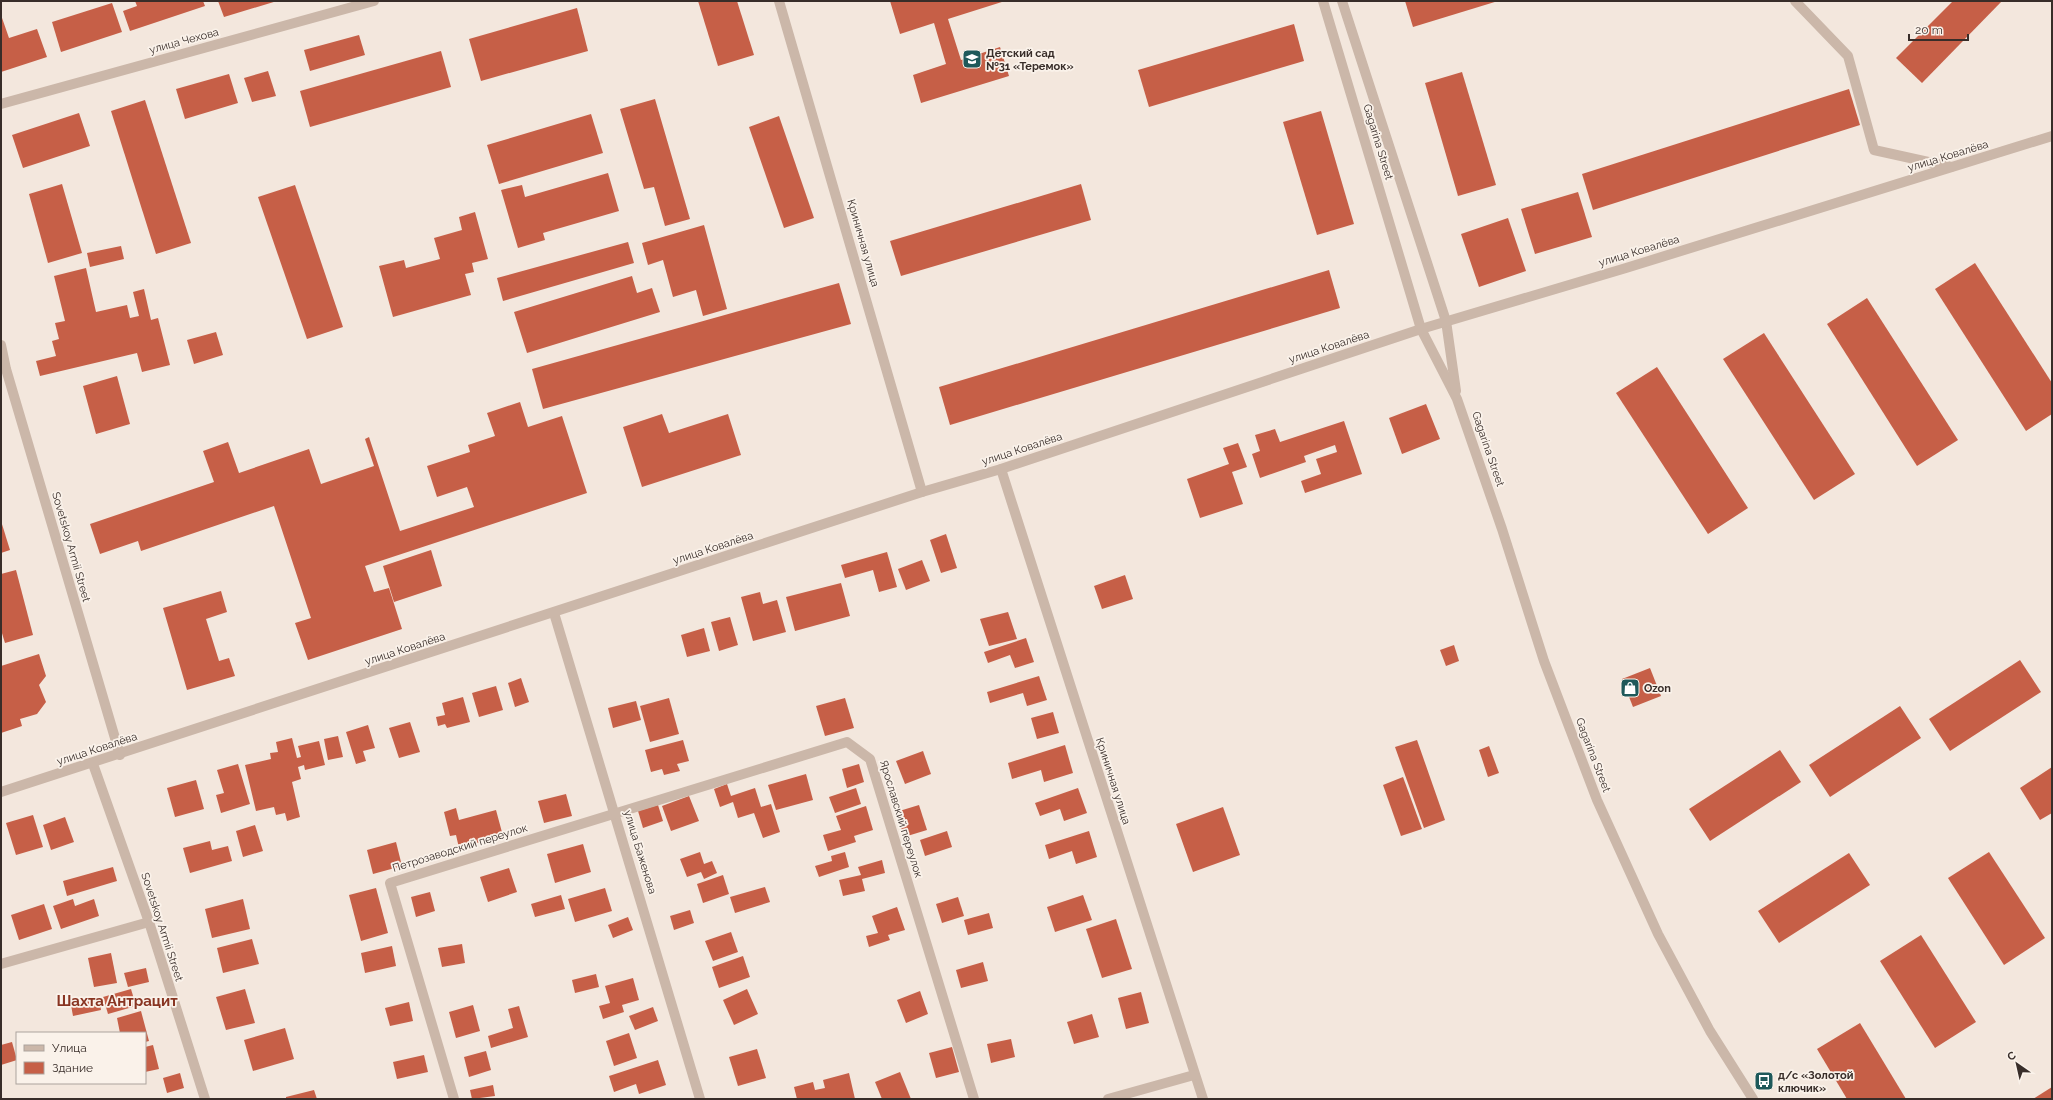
<svg xmlns="http://www.w3.org/2000/svg" width="2053" height="1100" font-family="Raleway,sans-serif">
<style>
.building{fill:#c65f47}
.lines{fill:none;stroke-linecap:round;stroke-linejoin:round}
.minor{stroke:#cbb7a9;stroke-width:10}
.labels{text-anchor:middle;dominant-baseline:central;stroke-width:3.5;stroke-linejoin:round;paint-order:stroke}
.street-label{font-size:11px;fill:#382d29;stroke:#faf2ea}
.poi-label{font-size:11px;font-weight:bold;fill:#382d29;stroke:#faf2ea;text-anchor:start}
.district-label{font-size:15px;font-weight:bold;fill:#883421;stroke:#faf2ea}
</style>
<rect width="100%" height="100%" fill="#f3e7dd"/>
<!-- building -->
<g class="building">
<path d="M135,1H203L205,6L130,31L123,11L137,6Z"/>
<path d="M218,1H277L224,17Z"/>
<path d="M698,1H737L754,55L718,66Z"/>
<path d="M890,1H1005L948,19L961,60L1000,47L1009,76L921,103L913,75L946,64L934,23L900,34Z"/>
<path d="M1405,1H1498L1413,27Z"/>
<path d="M1953,1H2002L1922,83L1896,58Z"/>
<path d="M112,3L122,32L61,52L52,22Z"/>
<path d="M577,8L588,51L481,81L469,39Z"/>
<path d="M1,15L9,38L37,29L47,57L1,72Z"/>
<path d="M1294,24L1304,61L1149,107L1138,70Z"/>
<path d="M359,35L365,55L310,71L304,50Z"/>
<path d="M441,51L451,87L310,127L300,91Z"/>
<path d="M268,71L276,96L252,102L244,78Z"/>
<path d="M1462,72L1496,185L1458,196L1425,83Z"/>
<path d="M229,74L238,103L185,119L176,89Z"/>
<path d="M1849,89L1860,125L1593,210L1582,174Z"/>
<path d="M655,99L690,219L665,226L654,187L644,189L620,109Z"/>
<path d="M145,100L191,243L156,254L111,111Z"/>
<path d="M1321,111L1354,224L1317,235L1283,122Z"/>
<path d="M79,113L90,146L23,168L12,135Z"/>
<path d="M591,114L603,153L499,184L487,145Z"/>
<path d="M779,116L814,218L784,228L749,127Z"/>
<path d="M608,173L619,211L543,233L545,240L518,248L501,190L522,185L525,197Z"/>
<path d="M62,184L82,253L48,263L29,194Z"/>
<path d="M1081,184L1091,220L901,276L890,241Z"/>
<path d="M295,185L343,327L307,339L258,197Z"/>
<path d="M1578,192L1592,237L1535,254L1521,209Z"/>
<path d="M475,212L488,259L472,263L474,272L465,274L471,295L393,317L379,266L404,260L406,268L440,259L434,238L462,230L459,217Z"/>
<path d="M1508,218L1526,271L1479,287L1461,234Z"/>
<path d="M704,225L727,309L703,316L696,290L673,297L663,260L648,265L642,243Z"/>
<path d="M628,242L634,263L503,301L497,278Z"/>
<path d="M121,246L124,259L90,267L87,253Z"/>
<path d="M1975,263L2052,383V414L2026,431L1935,289Z"/>
<path d="M86,268L96,312L127,305L130,318L139,316L133,292L144,289L151,320L158,318L170,365L142,372L137,353L40,376L36,361L56,356L52,341L59,339L55,323L65,321L54,276Z"/>
<path d="M1329,270L1340,308L950,425L939,387Z"/>
<path d="M632,276L637,293L652,288L660,312L527,353L514,312Z"/>
<path d="M839,283L851,324L543,409L532,369Z"/>
<path d="M1867,298L1958,440L1917,466L1827,324Z"/>
<path d="M216,332L223,355L194,364L187,340Z"/>
<path d="M1764,333L1855,474L1814,500L1723,359Z"/>
<path d="M1657,367L1748,508L1708,534L1616,393Z"/>
<path d="M117,376L130,424L96,434L83,386Z"/>
<path d="M520,402L528,427L562,416L587,493L365,566L374,592L389,588L402,629L308,660L295,623L311,618L274,506L141,551L138,541L100,554L90,524L214,482L203,451L228,442L239,473L309,449L321,484L374,466L365,439L369,437L400,531L474,507L467,487L437,497L427,466L470,452L468,445L495,436L487,413Z"/>
<path d="M1426,404L1440,439L1402,454L1389,418Z"/>
<path d="M662,414L669,433L728,414L741,455L642,487L623,427Z"/>
<path d="M1344,421L1362,474L1305,493L1301,481L1321,474L1316,459L1337,452L1335,445L1304,456L1306,462L1260,478L1252,454L1260,451L1255,435L1275,429L1280,442Z"/>
<path d="M1238,443L1247,467L1232,472L1243,504L1200,518L1187,479L1229,464L1223,448Z"/>
<path d="M1,521L10,550L1,553Z"/>
<path d="M946,534L957,568L941,573L930,540Z"/>
<path d="M431,550L442,586L394,602L383,566Z"/>
<path d="M887,552L897,587L879,592L873,570L845,578L841,565Z"/>
<path d="M922,560L930,581L906,590L898,569Z"/>
<path d="M16,570L33,635L5,643L1,630V574Z"/>
<path d="M1125,575L1133,599L1102,609L1094,586Z"/>
<path d="M841,583L850,616L795,631L786,597Z"/>
<path d="M221,591L227,612L206,619L219,661L229,658L235,676L187,690L163,608Z"/>
<path d="M760,592L763,604L777,600L786,632L753,641L741,597Z"/>
<path d="M1008,612L1017,639L989,646L980,619Z"/>
<path d="M730,617L738,645L719,651L711,622Z"/>
<path d="M704,628L710,651L687,657L681,635Z"/>
<path d="M1026,638L1034,662L1015,668L1010,655L988,663L984,652Z"/>
<path d="M1454,645L1459,661L1446,666L1440,650Z"/>
<path d="M39,654L46,676L39,685L46,702L37,714L20,719L22,726L1,733V666Z"/>
<path d="M2020,660L2041,692L1950,751L1929,719Z"/>
<path d="M1650,668L1661,696L1633,707L1622,679Z"/>
<path d="M1039,676L1047,700L1027,706L1023,693L990,703L987,692Z"/>
<path d="M521,678L529,702L515,707L508,683Z"/>
<path d="M496,686L503,710L479,717L472,693Z"/>
<path d="M463,697L470,722L447,728L445,724L438,726L436,717L445,715L442,703Z"/>
<path d="M669,698L679,734L650,742L640,706Z"/>
<path d="M845,698L854,728L825,736L816,706Z"/>
<path d="M636,701L641,720L613,728L608,708Z"/>
<path d="M1900,706L1921,738L1830,797L1809,765Z"/>
<path d="M1053,712L1059,733L1037,739L1031,718Z"/>
<path d="M410,722L420,752L399,758L389,728Z"/>
<path d="M368,725L375,748L363,751L366,761L356,764L346,732Z"/>
<path d="M338,736L343,757L328,760L324,739Z"/>
<path d="M292,738L297,758L301,757L298,746L319,741L325,765L305,770L304,765L298,767L301,779L292,782L300,817L287,821L285,813L276,815L274,807L256,811L245,765L271,759L270,753L278,752L276,742Z"/>
<path d="M683,740L689,761L677,764L680,771L664,775L662,769L651,772L645,750Z"/>
<path d="M1417,740L1445,820L1424,828L1395,747Z"/>
<path d="M1065,745L1073,773L1044,782L1041,770L1012,779L1008,763Z"/>
<path d="M1489,746L1499,773L1488,777L1479,750Z"/>
<path d="M1780,750L1801,782L1710,841L1689,809Z"/>
<path d="M923,751L931,774L905,784L896,761Z"/>
<path d="M238,764L250,804L221,813L216,795L224,793L217,770Z"/>
<path d="M859,764L864,782L847,788L842,769Z"/>
<path d="M2052,767V813L2040,820L2020,788Z"/>
<path d="M806,774L813,800L776,810L768,785Z"/>
<path d="M1403,777L1422,829L1401,836L1383,785Z"/>
<path d="M196,780L204,809L175,817L167,788Z"/>
<path d="M727,784L731,796L755,788L761,807L771,804L780,832L763,838L754,813L738,818L733,802L720,807L714,789Z"/>
<path d="M856,788L861,804L835,813L829,797Z"/>
<path d="M1078,788L1087,813L1064,821L1060,809L1040,816L1035,803Z"/>
<path d="M566,794L572,816L544,823L538,801Z"/>
<path d="M689,796L699,821L671,831L662,806Z"/>
<path d="M658,805L663,821L643,828L638,811Z"/>
<path d="M919,805L927,830L904,837L896,812Z"/>
<path d="M866,806L873,830L854,836L856,842L828,851L823,835L841,830L836,816Z"/>
<path d="M1223,807L1240,855L1193,872L1176,824Z"/>
<path d="M456,808L459,820L496,810L503,836L459,848L456,835L450,836L444,812Z"/>
<path d="M33,815L43,847L16,855L6,823Z"/>
<path d="M65,817L74,842L51,850L43,825Z"/>
<path d="M255,825L263,851L243,857L236,831Z"/>
<path d="M947,831L952,847L925,856L920,840Z"/>
<path d="M1089,831L1097,857L1076,864L1072,851L1049,859L1045,845Z"/>
<path d="M210,841L212,850L228,846L232,861L190,873L183,848Z"/>
<path d="M396,842L402,866L373,874L367,850Z"/>
<path d="M583,844L591,872L555,883L547,854Z"/>
<path d="M700,852L704,864L712,861L717,873L704,879L701,872L687,877L680,859Z"/>
<path d="M845,852L849,867L819,877L815,866L832,861L831,856Z"/>
<path d="M1989,852L2045,938L2004,965L1948,878Z"/>
<path d="M1849,853L1870,885L1779,943L1758,911Z"/>
<path d="M882,860L885,873L862,879L865,891L843,896L839,880L861,875L858,867Z"/>
<path d="M113,867L117,881L67,896L63,881Z"/>
<path d="M509,868L517,892L488,902L480,877Z"/>
<path d="M723,875L729,894L703,903L697,884Z"/>
<path d="M765,887L770,902L735,913L730,897Z"/>
<path d="M376,888L388,933L361,941L349,895Z"/>
<path d="M605,888L612,911L575,922L568,899Z"/>
<path d="M430,892L435,911L416,917L411,897Z"/>
<path d="M561,895L565,909L535,917L531,904Z"/>
<path d="M1083,895L1092,920L1055,932L1047,907Z"/>
<path d="M958,897L964,916L942,923L936,904Z"/>
<path d="M73,899L75,906L94,899L99,916L61,929L53,906Z"/>
<path d="M243,899L250,929L212,938L205,909Z"/>
<path d="M44,904L52,929L19,940L11,915Z"/>
<path d="M897,907L905,930L888,935L890,940L869,947L866,936L878,933L872,916Z"/>
<path d="M690,910L694,923L674,930L670,916Z"/>
<path d="M989,913L993,928L968,935L964,920Z"/>
<path d="M628,917L633,930L613,938L608,925Z"/>
<path d="M1116,919L1132,969L1102,978L1086,929Z"/>
<path d="M731,932L738,952L713,961L705,941Z"/>
<path d="M1921,935L1976,1022L1935,1048L1880,961Z"/>
<path d="M252,939L259,964L223,973L217,948Z"/>
<path d="M462,944L465,963L442,967L438,948Z"/>
<path d="M392,946L396,966L365,973L361,953Z"/>
<path d="M111,953L117,983L94,987L88,958Z"/>
<path d="M743,956L750,977L719,988L712,967Z"/>
<path d="M983,962L988,981L961,988L956,970Z"/>
<path d="M146,968L149,982L128,987L124,973Z"/>
<path d="M596,974L599,987L575,993L572,980Z"/>
<path d="M633,978L639,1000L622,1005L624,1012L603,1019L599,1006L610,1003L605,986Z"/>
<path d="M131,989L136,1006L108,1014L103,997Z"/>
<path d="M245,989L255,1023L226,1030L216,997Z"/>
<path d="M747,989L758,1014L734,1025L723,1000Z"/>
<path d="M920,991L928,1014L906,1023L897,1000Z"/>
<path d="M1141,992L1149,1023L1126,1029L1118,998Z"/>
<path d="M99,998L101,1010L73,1016L71,1005Z"/>
<path d="M409,1002L413,1021L390,1026L385,1008Z"/>
<path d="M473,1005L480,1031L456,1038L449,1012Z"/>
<path d="M519,1006L528,1037L491,1048L488,1036L513,1028L508,1009Z"/>
<path d="M653,1007L658,1021L635,1030L629,1016Z"/>
<path d="M141,1011L149,1041L145,1042V1033H120L117,1018Z"/>
<path d="M1092,1014L1099,1037L1074,1044L1067,1022Z"/>
<path d="M1860,1023L1906,1099H1847L1817,1049Z"/>
<path d="M285,1028L294,1059L253,1071L244,1040Z"/>
<path d="M629,1033L637,1058L614,1066L606,1041Z"/>
<path d="M1011,1039L1015,1057L991,1063L987,1044Z"/>
<path d="M12,1042L17,1060L1,1065V1045Z"/>
<path d="M153,1045L159,1069L145,1072V1047Z"/>
<path d="M952,1047L959,1072L936,1078L929,1053Z"/>
<path d="M757,1049L766,1078L738,1086L729,1057Z"/>
<path d="M486,1051L491,1070L469,1077L464,1057Z"/>
<path d="M424,1055L428,1072L397,1079L393,1062Z"/>
<path d="M658,1060L666,1085L639,1094L636,1084L614,1092L609,1076Z"/>
<path d="M900,1072L911,1099H882L875,1082Z"/>
<path d="M180,1073L184,1088L167,1093L163,1078Z"/>
<path d="M849,1073L855,1099H797L794,1087L813,1082L815,1090L825,1088L823,1080Z"/>
<path d="M493,1085L495,1096L472,1099L470,1090Z"/>
<path d="M2052,1087V1099H2033Z"/>
<path d="M314,1090L317,1099H286V1097Z"/>
</g>
<g class="lines">
<!-- minor -->
<g class="minor">
<path d="M779,1L922,492"/>
<path d="M1323,1L1421,329L1457,399L1502,529L1544,661L1597,800L1658,934L1710,1031L1753,1099"/>
<path d="M1342,1L1446,321L1456,391"/>
<path d="M1795,1L1848,56L1874,150L1951,167"/>
<path d="M1,104L374,1"/>
<path d="M1,345L6,369L120,755"/>
<path d="M1001,469L1203,1099"/>
<path d="M554,613L700,1099"/>
<path d="M93,764L149,922L205,1099"/>
<path d="M1,792L922,492L1001,469L1421,329L1626,268L2052,136"/>
<path d="M1,964L149,922"/>
<path d="M454,1099L390,883L847,742L870,759L974,1099"/>
<path d="M1108,1099L1194,1075"/>
</g>
</g>
<!-- icons -->
<defs>
<g id="school-square" transform="scale(1)"><rect x="-9" y="-9" width="18" height="18" rx="4" fill="#1e595a" stroke="#faf2ea"/><path d="M0-5L7-2L0 1L-7-2ZM-4 1L0 2.5L4 1V4Q0 6-4 4Z" fill="#fff"/></g>
<g id="shop-square" transform="scale(1)"><rect x="-9" y="-9" width="18" height="18" rx="4" fill="#1e595a" stroke="#faf2ea"/><path d="M-5-2.5h2.3a2.7 3.5 0 0 1 5.4 0H5L5.5 6h-11ZM-1.5-2.5h3a1.5 2.3 0 0 0-3 0Z" fill="#fff"/></g>
<g id="bus-square" transform="scale(1)"><rect x="-9" y="-9" width="18" height="18" rx="4" fill="#1e595a" stroke="#faf2ea"/><path d="M-5-6H5V4H4V6H2V4H-2V6H-4V4H-5ZM-3.5-4V0h7V-4ZM-3.5 1.2v1.5H-2V1.2ZM2 1.2v1.5H3.5V1.2Z" fill="#fff"/></g>
</defs>
<g fill-rule="evenodd">
<use href="#school-square" x="972" y="59"/>
<use href="#shop-square" x="1630" y="688"/>
<use href="#bus-square" x="1764" y="1081"/>
</g>
<g class="labels">
<!-- street labels -->
<g class="street-label">
<text transform="translate(184 41) rotate(-15)">улица Чехова</text>
<text transform="translate(1378 142) rotate(73)">Gagarina Street</text>
<text transform="translate(1948 156) rotate(-17)">улица Ковалёва</text>
<text transform="translate(863 243) rotate(74)">Криничная улица</text>
<text transform="translate(1639 251) rotate(-17)">улица Ковалёва</text>
<text transform="translate(1329 347) rotate(-18)">улица Ковалёва</text>
<text transform="translate(1022 449) rotate(-18)">улица Ковалёва</text>
<text transform="translate(1488 449) rotate(71)">Gagarina Street</text>
<text transform="translate(71 547) rotate(74)">Sovetskoy Armii Street</text>
<text transform="translate(713 548) rotate(-18)">улица Ковалёва</text>
<text transform="translate(405 649) rotate(-18)">улица Ковалёва</text>
<text transform="translate(97 749) rotate(-18)">улица Ковалёва</text>
<text transform="translate(1593 755) rotate(69)">Gagarina Street</text>
<text transform="translate(1113 781) rotate(72)">Криничная улица</text>
<text transform="translate(901 819) rotate(73)">Ярославский переулок</text>
<text transform="translate(460 848) rotate(-17)">Петрозаводский переулок</text>
<text transform="translate(640 852) rotate(73)">улица Баженова</text>
<text transform="translate(162 927) rotate(72)">Sovetskoy Armii Street</text>
</g>
<!-- poi labels -->
<g class="poi-label">
<text x="986" y="53">Детский сад<tspan x="986" dy="13">№31 «Теремок»</tspan></text>
<text x="1644" y="688">Ozon</text>
<text x="1778" y="1075">д/с «Золотой<tspan x="1778" dy="13">ключик»</tspan></text>
</g>
<!-- district labels -->
<g class="district-label">
<text x="117" y="1001">Шахта Антрацит</text>
</g>
</g>
<!-- border -->
<rect width="2053" height="1100" fill="none" stroke="#382d29" stroke-width="4"/>
<!-- legend -->
<rect x="16" y="1032" width="130" height="52" fill="#faf2ea" stroke="#aca39d"/>
<rect x="24" y="1045" width="20" height="6" fill="#cbb7a9" stroke="#aca39d"/>
<text x="52" y="1052" font-size="12" fill="#382d29">Улица</text>
<rect x="24" y="1062" width="20" height="12" fill="#c65f47" stroke="#aca39d"/>
<text x="52" y="1072" font-size="12" fill="#382d29">Здание</text>
<!-- north arrow -->
<g transform="translate(2017 1064) rotate(326)" stroke="#faf2ea" stroke-width="3" paint-order="stroke">
<path d="M0-3L7 15L0 10L-7 15Z" fill="#382d29"/>
<text y="-6" font-size="11" font-weight="bold" text-anchor="middle" fill="#382d29">С</text>
</g>
<!-- scale -->
<path d="M1909 34v6h59v-6" fill="none" stroke="#382d29" stroke-width="2"/>
<text x="1915" y="34" font-size="12" fill="#382d29" stroke="#faf2ea" stroke-width="3" paint-order="stroke">20 m</text>
</svg>
